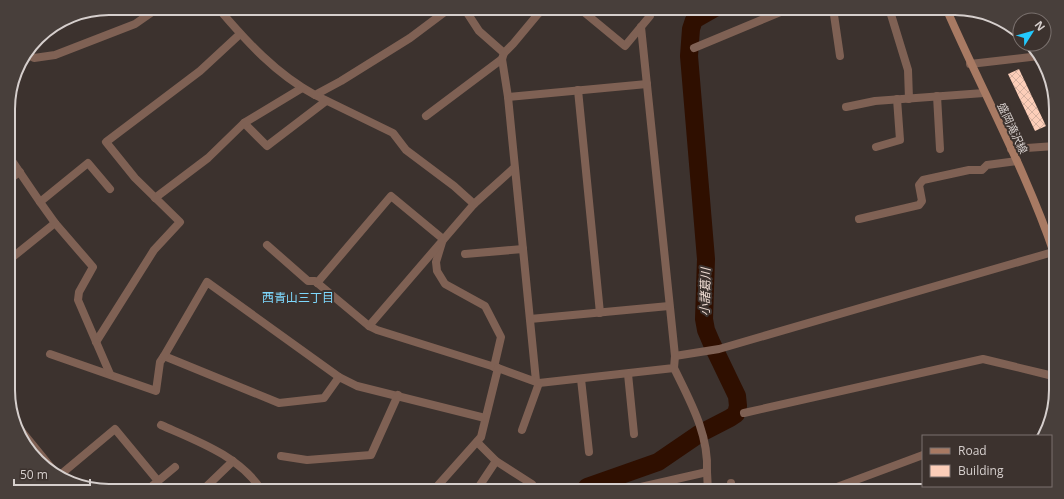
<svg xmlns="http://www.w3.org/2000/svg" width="1064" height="499" font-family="'Open Sans','Noto Sans JP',sans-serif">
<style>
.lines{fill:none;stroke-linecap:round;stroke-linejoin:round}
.river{stroke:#2f0f00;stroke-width:18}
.building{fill:url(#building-cross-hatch)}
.street{stroke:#7f6154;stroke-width:8}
.secondary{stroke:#a87a63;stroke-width:8}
.labels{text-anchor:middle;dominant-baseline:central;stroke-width:4;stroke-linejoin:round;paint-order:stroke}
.street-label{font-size:11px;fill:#d6cfcd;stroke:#3c322e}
.water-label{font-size:12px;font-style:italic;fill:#f1ddd4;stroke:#3c322e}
.neighbourhood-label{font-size:12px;fill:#7ed8fd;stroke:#3c322e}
.rim{fill:none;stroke:#d6cfcd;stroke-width:2}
</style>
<defs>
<pattern id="building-cross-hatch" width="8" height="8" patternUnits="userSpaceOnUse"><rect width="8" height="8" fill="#fcceb9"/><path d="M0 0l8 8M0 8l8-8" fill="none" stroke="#d6b1a0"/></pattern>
</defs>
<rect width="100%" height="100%" fill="#3c322e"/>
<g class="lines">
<!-- river -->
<path class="river" d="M587,487L658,462L699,434L730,418L736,414L738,406L737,396L712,344L706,330L704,319L706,259L689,56L691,29L694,20L715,8"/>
</g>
<!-- building -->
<path class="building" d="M1019,69L1046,126L1035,131L1008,74Z"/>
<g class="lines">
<!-- street -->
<g class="street">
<path d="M218,8C246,41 276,74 315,95L341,81L410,38L450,8"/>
<path d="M464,8L479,31L504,53"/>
<path d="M579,8L625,46L650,16L649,8"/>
<path d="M833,8L840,56"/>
<path d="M889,8L908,70L909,99"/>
<path d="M694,48L790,8"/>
<path d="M26,54L34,58L55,55L135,24L158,8"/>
<path d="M970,64L1039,56"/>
<path d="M578,90L600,313"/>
<path d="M315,95L393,133L406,150L454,186L474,204"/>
<path d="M937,96L940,149"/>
<path d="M508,97L647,84"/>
<path d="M846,107L875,101L984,93"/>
<path d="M426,116L502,59"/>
<path d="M244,123L267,146L326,101"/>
<path d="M876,147L900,140L897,99"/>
<path d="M1011,149L1055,146"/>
<path d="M8,155L40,202"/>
<path d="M8,180L20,172"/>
<path d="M155,198L208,158L244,123L302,88"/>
<path d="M859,219L919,205L922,201L919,185L923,180L969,170H982L987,165L1017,161"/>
<path d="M267,245L308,281H315L369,326L377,330L498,368"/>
<path d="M465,254L523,249"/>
<path d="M9,260L55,223"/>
<path d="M317,283L391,196L443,239L436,262L437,271L445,284L485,306L501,337L494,367"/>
<path d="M530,319L669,306"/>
<path d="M369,326L474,204L514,168"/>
<path d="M96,342L154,250L180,222L135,178L106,142L200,71L240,34"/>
<path d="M50,354L156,391L160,362L164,356L279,403L324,398L339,377L357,386L485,418"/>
<path d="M164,356L207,282L339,377"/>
<path d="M675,356L719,349L1053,252"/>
<path d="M110,374L78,300L79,292L93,267L55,223L40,202L88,163L110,189"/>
<path d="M628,374L634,434"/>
<path d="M581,379L589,452"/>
<path d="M536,381L508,97L502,59L504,53L513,44L538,14L545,8"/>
<path d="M744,413L983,359L1049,375L1056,373"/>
<path d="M161,425C197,441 240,456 262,491"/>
<path d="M19,428L54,471"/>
<path d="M522,430L539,383"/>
<path d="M477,442L496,461L532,484L537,491"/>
<path d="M281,456L307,460L371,455L398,395"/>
<path d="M707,472L708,491"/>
<path d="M60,475L115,429L158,481"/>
<path d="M207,486L233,461"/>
<path d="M951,486L952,490L976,486"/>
<path d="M837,487L923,455"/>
<path d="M146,491L175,467"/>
<path d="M433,491L481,437L498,368L539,383L674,368L675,356L641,27"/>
<path d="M476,491L496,461"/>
<path d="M620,491L641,487"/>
<path d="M642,491L641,487L707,472C709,434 690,401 674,368"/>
<path d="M731,491V483"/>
<path d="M922,491L934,486"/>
</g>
<!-- secondary -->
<path class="secondary" d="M946,8C982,91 1027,172 1056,259"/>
</g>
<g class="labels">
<!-- street labels -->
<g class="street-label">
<text transform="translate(1013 128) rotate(65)">盛岡滝沢線</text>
</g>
<!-- water labels -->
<g class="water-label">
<text transform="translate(705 292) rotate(-89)">小諸葛川</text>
</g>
<!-- neighbourhood labels -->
<g class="neighbourhood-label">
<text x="298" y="297">西青山三丁目</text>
</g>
</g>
<!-- crop -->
<path d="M0 0H1064V499H0ZM109 15H955A94 94 0 0 1 1049 109V390A94 94 0 0 1 955 484H109A94 94 0 0 1 15 390V109A94 94 0 0 1 109 15Z" fill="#483f3b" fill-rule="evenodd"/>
<path class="rim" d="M109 15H955A94 94 0 0 1 1049 109V390A94 94 0 0 1 955 484H109A94 94 0 0 1 15 390V109A94 94 0 0 1 109 15Z"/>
<!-- legend -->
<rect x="922" y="435" width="130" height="52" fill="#3c322e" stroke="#7a716e"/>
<rect x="930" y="448" width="20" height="6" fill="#a87a63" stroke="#7a716e"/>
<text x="958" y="455" font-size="12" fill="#d6cfcd">Road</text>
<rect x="930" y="465" width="20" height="12" fill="#fcceb9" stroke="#7a716e"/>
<text x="958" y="475" font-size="12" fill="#d6cfcd">Building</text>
<!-- north arrow -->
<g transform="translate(1032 32) rotate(53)"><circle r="19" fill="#3c322e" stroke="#7a716e"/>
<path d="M0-3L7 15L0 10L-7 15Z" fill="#23c9fe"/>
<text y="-6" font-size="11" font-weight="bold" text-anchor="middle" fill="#d6cfcd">N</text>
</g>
<!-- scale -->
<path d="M14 479v6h76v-6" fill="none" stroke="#d6cfcd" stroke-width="2"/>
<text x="20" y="479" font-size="12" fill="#d6cfcd" stroke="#3c322e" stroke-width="3" paint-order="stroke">50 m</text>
</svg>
